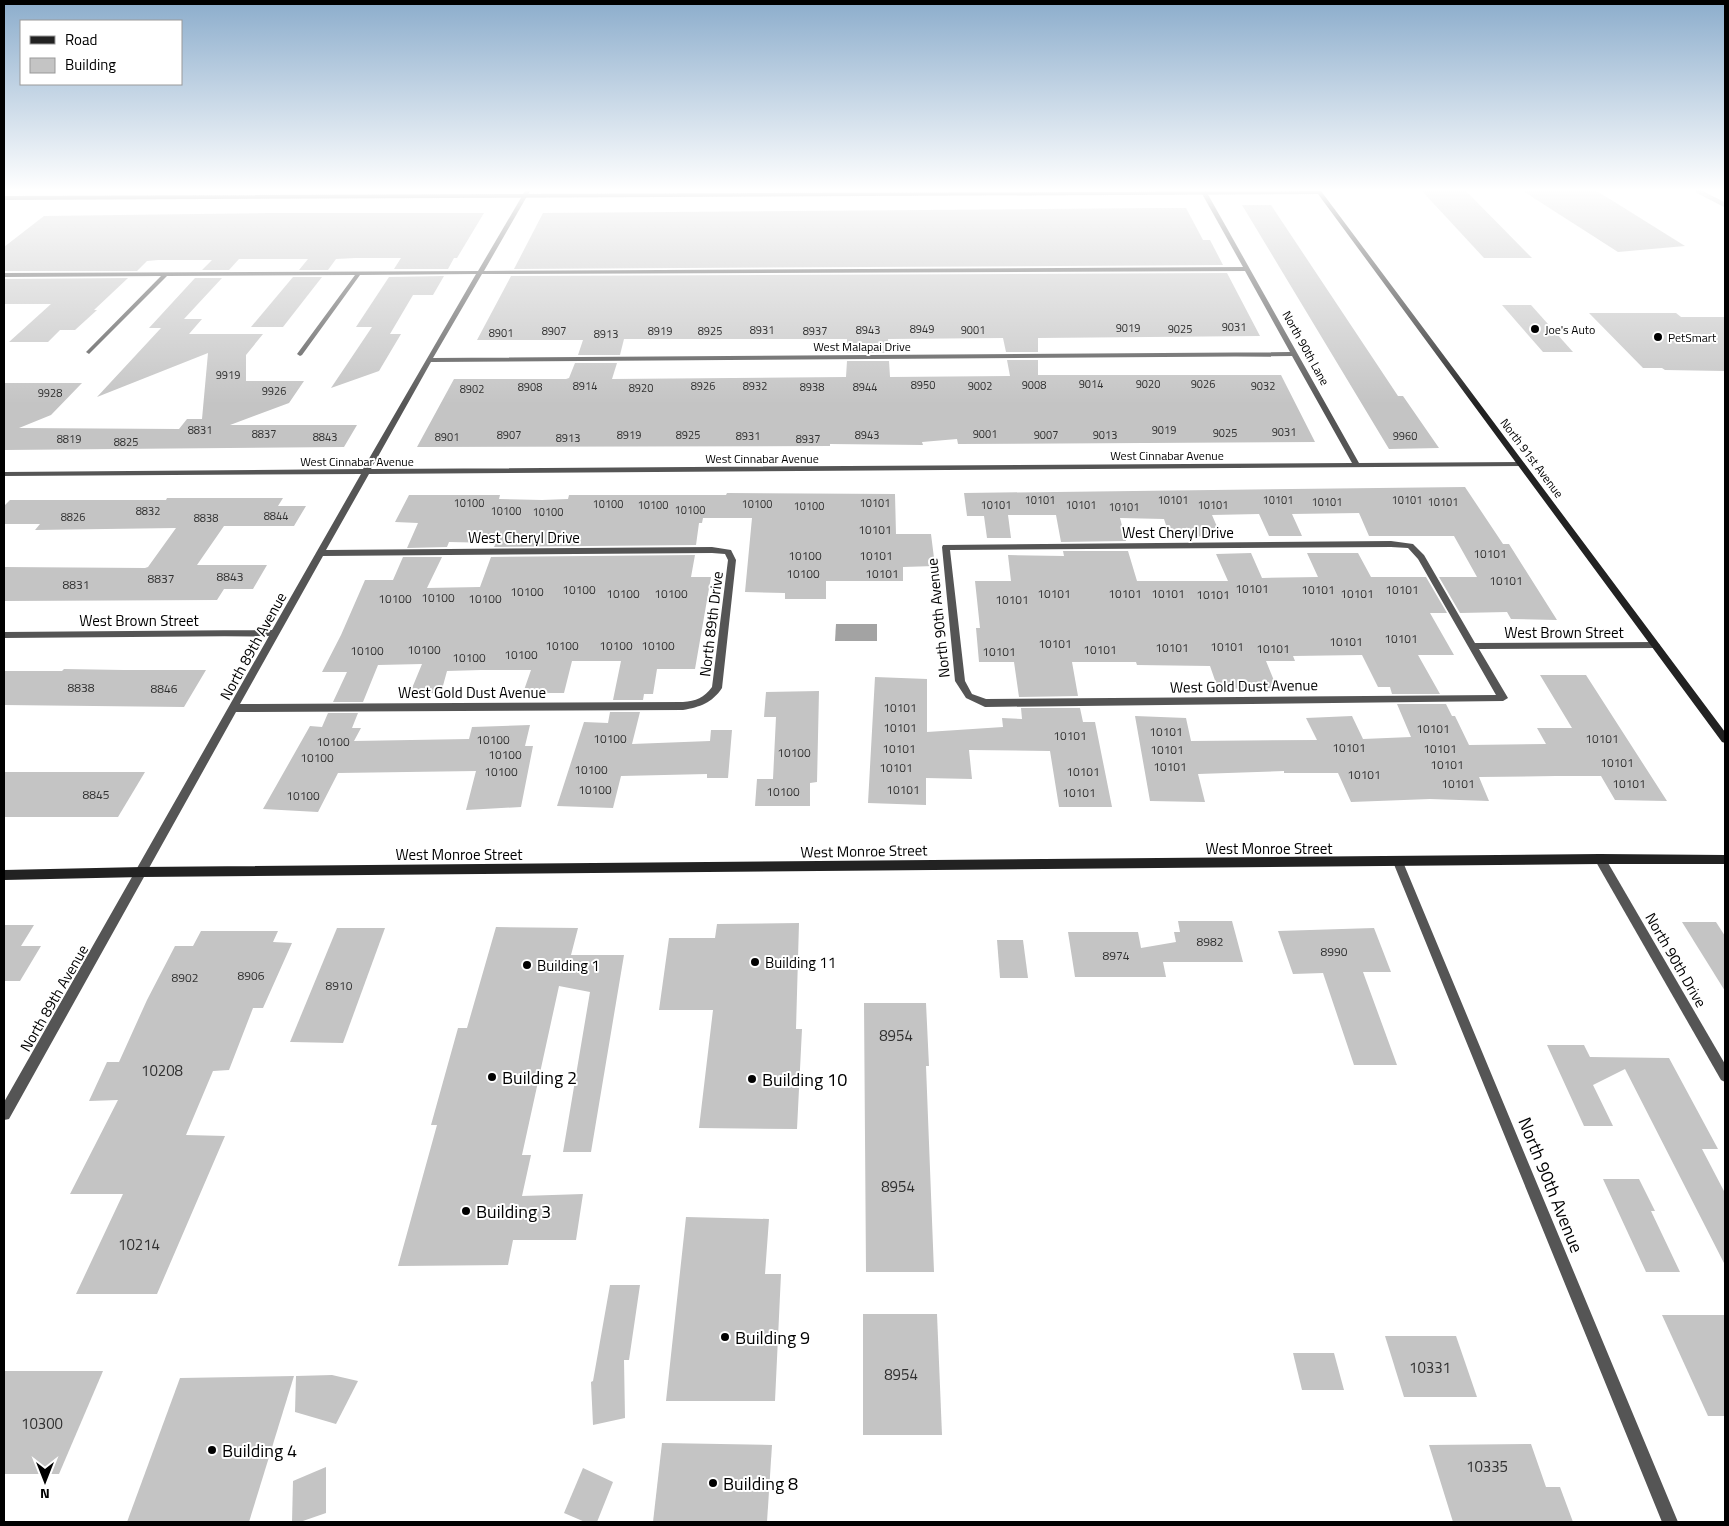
<svg xmlns="http://www.w3.org/2000/svg" width="1729" height="1526" font-family="'Titillium Web',sans-serif">
<style>
.water{fill:#a3a3a3}
.lines{fill:none;stroke-linecap:round;stroke-linejoin:round}
.stream{stroke:#a3a3a3;stroke-width:4.5}
.building{fill:#c4c4c4}
.street{fill:#555;fill-rule:evenodd}
.secondary{fill:#222;fill-rule:evenodd}
.poi-dot{fill:#000;stroke:#fff;stroke-width:2}
.labels{text-anchor:middle;dominant-baseline:central;stroke-width:4;stroke-linejoin:round;paint-order:stroke}
.far-number-label{font-size:11px;fill:#313131}
.far-poi-label{font-size:12px;fill:#000;stroke:#fff;text-anchor:start}
.far-street-label{font-size:12px;fill:#000;stroke:#fff}
.number-label{font-size:12px;fill:#313131}
.street-label{font-size:15px;fill:#000;stroke:#fff}
.poi-label{font-size:15px;fill:#000;stroke:#fff;text-anchor:start}
.near-number-label{font-size:15px;fill:#313131}
.near-poi-label{font-size:18px;fill:#000;stroke:#fff;text-anchor:start}
.near-street-label{font-size:18px;fill:#000;stroke:#fff}
</style>
<rect width="100%" height="100%" fill="#fff"/>
<!-- water -->
<path class="water" d="M836,624H877V641H835Z"/>
<g class="lines">
<!-- stream -->
<path class="stream" d="M1698,191L1725,205"/>
</g>
<!-- building -->
<g class="building">
<path d="M1422,191H1466L1532,258H1484Z"/>
<path d="M1523,191H1597L1685,246L1618,252Z"/>
<path d="M1242,205H1271L1398,396H1403L1439,448L1389,449Z"/>
<path d="M1158,208H1186L1203,240H1210L1223,265L514,269L543,213Z"/>
<path d="M267,213H484L457,258H454L448,269H394L401,258H355L336,259L328,270H299L308,259H239L229,270H202L212,260H158L147,261L137,271H4V247L44,216Z"/>
<path d="M1227,273L1260,336L1038,338V352H1006L1003,338L888,339L889,353H847V339H624L620,355H578L583,340H477L511,276Z"/>
<path d="M444,276L433,295H413L390,334H401L379,371L331,388L372,327H356L389,277Z"/>
<path d="M293,277H322L283,327H251Z"/>
<path d="M128,278L94,310H97L75,330H60L48,342H9L51,304H4V279Z"/>
<path d="M195,278H222L184,319H202L189,334H263L246,355V381H304L289,403L230,425H357L344,447L4,450V383H82L51,415L19,428L179,429L187,419H202L208,353L97,397L161,328H149Z"/>
<path d="M1502,305H1531L1573,352H1543Z"/>
<path d="M1589,313H1676L1681,317H1725V371L1665,370L1662,368H1643Z"/>
<path d="M1007,360H1038V375H1281L1315,442L958,444L957,439L922,442L923,445L830,444V446L417,447L454,379H566L569,378L575,363H617L612,379L846,377L847,361H889L890,377L1010,376Z"/>
<path d="M1465,487L1503,544H1509L1557,620L1511,619L1507,612L1460,613L1439,577H1477L1454,536H1369L1359,513L1292,514L1302,536H1269L1259,514L1212,515L1221,536L1170,537L1164,519L1120,518L1126,541L1061,542L1056,515H1008L1011,538H987L984,516H967L964,493Z"/>
<path d="M727,493L895,494L896,534H931L935,566L903,567V581H826V599H785V593L745,592L752,518H703L702,523H699L696,545L494,547L496,543L449,542L447,547L407,548L418,523L395,522L409,495H500L499,499L542,500L568,499L569,495H726Z"/>
<path d="M167,498H283L278,506H306L294,526H224L197,565H267L253,589H224L217,600L4,601V567L145,568L148,567L176,528L35,530L40,524H4V506L10,500H166Z"/>
<path d="M1063,551H1128L1137,581H1228L1216,554L1251,553L1262,578L1318,577L1307,553H1358L1371,577H1426L1447,613H1430L1454,655H1418L1440,694H1392L1390,687H1378L1362,655L1293,656L1295,661H1266L1277,688L1218,689L1210,666L1137,665L1136,662H1072L1078,696L1019,697L1014,662H979L976,628H980L975,581H1011L1008,555L1064,556Z"/>
<path d="M695,555L691,577H711L695,669H657L653,694H644L643,700H613L621,661H572L564,693H523L531,670H481L447,671L441,693H410L422,664L378,665L363,702H333L347,672H322L341,635L365,580H393L403,557H442L427,588L480,587L491,557Z"/>
<path d="M64,669L124,670H206L184,707L4,705V671H62Z"/>
<path d="M1540,675H1586L1667,801L1615,800L1601,776H1556L1479,777L1489,801L1430,799L1351,802L1338,773H1284V771L1198,774L1205,802L1150,801L1135,716L1186,718L1191,741L1317,740L1306,718L1352,716L1363,739L1411,737L1397,704H1446L1452,716H1455L1469,745L1546,744L1537,728H1572Z"/>
<path d="M875,677L927,679V732L1003,727L1002,718L1022,719L1021,708H1080L1083,722H1095L1112,807H1059L1050,751L969,750L972,779L926,778V805L868,803Z"/>
<path d="M819,691L817,782L810,783V806H755L757,779H773L776,717H764L766,692Z"/>
<path d="M610,712H640L632,744L710,741L711,730H732L728,778H707V774L621,776L613,808L557,806L584,722L608,723Z"/>
<path d="M328,713H358L352,728H361L354,741L469,739L472,727L530,725L525,746H533L521,807L466,810L476,771L338,773L318,812L263,809L310,726L322,727Z"/>
<path d="M4,772H145L118,817H4Z"/>
<path d="M1178,921H1232L1243,962H1163L1166,977H1075L1068,932H1138L1141,948L1176,942L1174,932H1180Z"/>
<path d="M1682,922H1716L1725,936V991Z"/>
<path d="M799,923L796,1029H802L797,1129L699,1128L713,1010H659L669,938H715L717,924Z"/>
<path d="M4,925H34L21,946H41L20,981H4Z"/>
<path d="M496,927L578,928L571,955H624L591,1152H563L590,992L559,986L522,1155H531L522,1196L583,1194L576,1240H513L508,1265L398,1266L437,1125H431L458,1028H467Z"/>
<path d="M337,928H385L343,1043L290,1042Z"/>
<path d="M1374,928L1391,972H1363L1397,1065H1354L1323,973L1293,974L1278,931Z"/>
<path d="M201,931H278L273,942L292,943L263,1008H253L229,1070L213,1071L186,1135L225,1136L157,1294H76L123,1194H70L118,1100L89,1101L107,1062H119L147,1000L175,946H193Z"/>
<path d="M997,940H1023L1028,978H1000Z"/>
<path d="M864,1003H926L929,1066H926L934,1272H866Z"/>
<path d="M1547,1045H1584L1590,1057L1669,1058L1718,1149H1702L1725,1193V1265L1625,1069L1593,1085L1613,1126H1584Z"/>
<path d="M1603,1179H1639L1655,1211H1651L1680,1272H1646Z"/>
<path d="M686,1217L769,1219L765,1274H781L775,1401H666Z"/>
<path d="M610,1285H640L629,1360H624L625,1418L593,1425L591,1382L593,1381Z"/>
<path d="M863,1314H937L942,1435H863Z"/>
<path d="M1662,1315H1725V1416H1708Z"/>
<path d="M1385,1336H1456L1477,1397H1404Z"/>
<path d="M1293,1353H1334L1344,1390H1302Z"/>
<path d="M4,1371H103L59,1474H4Z"/>
<path d="M332,1375L358,1381L336,1424L295,1412L296,1376Z"/>
<path d="M294,1376L249,1522H127L180,1378Z"/>
<path d="M662,1443L772,1445L767,1522H653Z"/>
<path d="M1531,1444L1546,1487H1560L1573,1522H1453L1429,1445Z"/>
<path d="M326,1467V1513L300,1522H292L293,1481Z"/>
<path d="M583,1468L613,1482L597,1522H585L564,1513Z"/>
</g>
<g class="lines">
<!-- street -->
<g class="street">
<path d="M525,191H530L484,271L1243,267L1201,192L1206,191L1359,463L1521,462L1525,464L1521,466L369,474L326,550L712,547L731,550L736,560L722,688C712,703 700,707 683,710L236,712L9,1119L4,1120V1102L269,636L4,638V632L272,630L361,474L4,476V472L363,469L476,274L360,275L302,355L300,356L297,354L355,275L167,276L89,354L86,352L87,351L161,276L4,277V273L478,271ZM1245,271L1290,352L433,358L482,274ZM1292,356L1352,463L371,469L431,362ZM712,553L725,554L728,560L712,687C704,698 696,701 683,702L240,704L323,556Z"/>
<path d="M1391,541L1413,544L1424,555L1475,643L1656,642L1660,645L1656,648L1479,649L1508,698L1503,701L985,707L966,698L955,681L942,547L943,545ZM1391,547L1408,548L1418,559L1496,695L986,699L972,694L965,681L950,550Z"/>
<path d="M1600,854L1604,856L1725,1064V1082L1721,1080L1596,862L1595,859L1596,856Z"/>
<path d="M1398,857L1402,859L1403,862L1678,1522H1662L1393,862L1394,859Z"/>
</g>
<!-- secondary -->
<g class="secondary">
<path d="M1321,191L1725,732V743L1722,742L1318,194L4,200V196Z"/>
<path d="M1600,854L1725,855V864H1600L142,877L4,880V870L142,867Z"/>
</g>
</g>
<!-- sky -->
<linearGradient id="sky" x2="0" y2="1"><stop stop-color="#8cadcc"/><stop offset="0.47" stop-color="#fff"/><stop offset="1" stop-color="#fff" stop-opacity="0"/></linearGradient>
<rect width="1729" height="404" fill="url(#sky)"/>
<!-- markers -->
<g class="poi-dot">
<circle cx="1535" cy="329" r="5"/>
<circle cx="1658" cy="337" r="5"/>
<circle cx="755" cy="962" r="5"/>
<circle cx="527" cy="965" r="5"/>
<circle cx="492" cy="1077" r="5"/>
<circle cx="752" cy="1079" r="5"/>
<circle cx="466" cy="1211" r="5"/>
<circle cx="725" cy="1337" r="5"/>
<circle cx="212" cy="1450" r="5"/>
<circle cx="713" cy="1483" r="5"/>
</g>
<g class="labels">
<!-- far-number labels -->
<g class="far-number-label">
<text x="1234" y="327">9031</text>
<text x="1128" y="328">9019</text>
<text x="922" y="329">8949</text>
<text x="1180" y="329">9025</text>
<text x="762" y="330">8931</text>
<text x="868" y="330">8943</text>
<text x="973" y="330">9001</text>
<text x="554" y="331">8907</text>
<text x="660" y="331">8919</text>
<text x="710" y="331">8925</text>
<text x="815" y="331">8937</text>
<text x="501" y="333">8901</text>
<text x="606" y="334">8913</text>
<text x="228" y="375">9919</text>
<text x="1091" y="384">9014</text>
<text x="1148" y="384">9020</text>
<text x="1203" y="384">9026</text>
<text x="923" y="385">8950</text>
<text x="1034" y="385">9008</text>
<text x="585" y="386">8914</text>
<text x="703" y="386">8926</text>
<text x="755" y="386">8932</text>
<text x="980" y="386">9002</text>
<text x="1263" y="386">9032</text>
<text x="530" y="387">8908</text>
<text x="812" y="387">8938</text>
<text x="865" y="387">8944</text>
<text x="641" y="388">8920</text>
<text x="472" y="389">8902</text>
<text x="274" y="391">9926</text>
<text x="50" y="393">9928</text>
<text x="200" y="430">8831</text>
<text x="1164" y="430">9019</text>
<text x="1284" y="432">9031</text>
<text x="1225" y="433">9025</text>
<text x="264" y="434">8837</text>
<text x="985" y="434">9001</text>
<text x="509" y="435">8907</text>
<text x="629" y="435">8919</text>
<text x="688" y="435">8925</text>
<text x="867" y="435">8943</text>
<text x="1046" y="435">9007</text>
<text x="1105" y="435">9013</text>
<text x="748" y="436">8931</text>
<text x="1405" y="436">9960</text>
<text x="325" y="437">8843</text>
<text x="447" y="437">8901</text>
<text x="568" y="438">8913</text>
<text x="69" y="439">8819</text>
<text x="808" y="439">8937</text>
<text x="126" y="442">8825</text>
<text x="1040" y="500">10101</text>
<text x="1173" y="500">10101</text>
<text x="1278" y="500">10101</text>
<text x="1407" y="500">10101</text>
<text x="1327" y="502">10101</text>
<text x="1443" y="502">10101</text>
<text x="469" y="503">10100</text>
<text x="875" y="503">10101</text>
<text x="608" y="504">10100</text>
<text x="757" y="504">10100</text>
<text x="653" y="505">10100</text>
<text x="996" y="505">10101</text>
<text x="1081" y="505">10101</text>
<text x="1213" y="505">10101</text>
<text x="809" y="506">10100</text>
<text x="1124" y="507">10101</text>
<text x="690" y="510">10100</text>
<text x="148" y="511">8832</text>
<text x="506" y="511">10100</text>
<text x="548" y="512">10100</text>
<text x="276" y="516">8844</text>
<text x="73" y="517">8826</text>
<text x="206" y="518">8838</text>
</g>
<!-- far-poi labels -->
<g class="far-poi-label">
<text x="1545" y="329">Joe's Auto</text>
<text x="1668" y="337">PetSmart</text>
</g>
<!-- far-street labels -->
<g class="far-street-label">
<text x="862" y="346">West Malapai Drive</text>
<text transform="translate(1306 348) rotate(61)">North 90th Lane</text>
<text x="1167" y="455">West Cinnabar Avenue</text>
<text x="762" y="458">West Cinnabar Avenue</text>
<text transform="translate(1532 458) rotate(53)">North 91st Avenue</text>
<text x="357" y="461">West Cinnabar Avenue</text>
</g>
<!-- number labels -->
<g class="number-label">
<text x="875" y="529">10101</text>
<text x="1490" y="553">10101</text>
<text x="805" y="555">10100</text>
<text x="876" y="555">10101</text>
<text x="803" y="573">10100</text>
<text x="882" y="573">10101</text>
<text x="230" y="576">8843</text>
<text x="161" y="578">8837</text>
<text x="1506" y="580">10101</text>
<text x="76" y="584">8831</text>
<text x="1252" y="588">10101</text>
<text x="579" y="589">10100</text>
<text x="1318" y="589">10101</text>
<text x="1402" y="589">10101</text>
<text x="527" y="591">10100</text>
<text x="623" y="593">10100</text>
<text x="671" y="593">10100</text>
<text x="1054" y="593">10101</text>
<text x="1125" y="593">10101</text>
<text x="1168" y="593">10101</text>
<text x="1357" y="593">10101</text>
<text x="1213" y="594">10101</text>
<text x="438" y="597">10100</text>
<text x="395" y="598">10100</text>
<text x="485" y="598">10100</text>
<text x="1012" y="599">10101</text>
<text x="1401" y="638">10101</text>
<text x="1346" y="641">10101</text>
<text x="1055" y="643">10101</text>
<text x="562" y="645">10100</text>
<text x="616" y="645">10100</text>
<text x="658" y="645">10100</text>
<text x="1227" y="646">10101</text>
<text x="1172" y="647">10101</text>
<text x="1273" y="648">10101</text>
<text x="424" y="649">10100</text>
<text x="1100" y="649">10101</text>
<text x="367" y="650">10100</text>
<text x="999" y="651">10101</text>
<text x="521" y="654">10100</text>
<text x="469" y="657">10100</text>
<text x="81" y="687">8838</text>
<text x="164" y="688">8846</text>
<text x="900" y="707">10101</text>
<text x="900" y="727">10101</text>
<text x="1433" y="728">10101</text>
<text x="1166" y="731">10101</text>
<text x="1070" y="735">10101</text>
<text x="610" y="738">10100</text>
<text x="1602" y="738">10101</text>
<text x="493" y="739">10100</text>
<text x="333" y="741">10100</text>
<text x="1349" y="747">10101</text>
<text x="899" y="748">10101</text>
<text x="1440" y="748">10101</text>
<text x="1167" y="749">10101</text>
<text x="794" y="752">10100</text>
<text x="505" y="754">10100</text>
<text x="317" y="757">10100</text>
<text x="1617" y="762">10101</text>
<text x="1447" y="764">10101</text>
<text x="1170" y="766">10101</text>
<text x="896" y="767">10101</text>
<text x="591" y="769">10100</text>
<text x="501" y="771">10100</text>
<text x="1083" y="771">10101</text>
<text x="1364" y="774">10101</text>
<text x="1458" y="783">10101</text>
<text x="1629" y="783">10101</text>
<text x="595" y="789">10100</text>
<text x="903" y="789">10101</text>
<text x="783" y="791">10100</text>
<text x="1079" y="792">10101</text>
<text x="96" y="794">8845</text>
<text x="303" y="795">10100</text>
<text x="1210" y="941">8982</text>
<text x="1334" y="951">8990</text>
<text x="1116" y="955">8974</text>
<text x="251" y="975">8906</text>
<text x="185" y="977">8902</text>
<text x="339" y="985">8910</text>
</g>
<!-- street labels -->
<g class="street-label">
<text x="1178" y="532">West Cheryl Drive</text>
<text x="524" y="537">West Cheryl Drive</text>
<text transform="translate(938 618) rotate(-96)">North 90th Avenue</text>
<text x="139" y="620">West Brown Street</text>
<text transform="translate(711 624) rotate(-83)">North 89th Drive</text>
<text x="1564" y="632">West Brown Street</text>
<text transform="translate(253 646) rotate(-61)">North 89th Avenue</text>
<text transform="translate(1244 686) rotate(-1)">West Gold Dust Avenue</text>
<text x="472" y="692">West Gold Dust Avenue</text>
<text x="1269" y="848">West Monroe Street</text>
<text transform="translate(864 851) rotate(-1)">West Monroe Street</text>
<text x="459" y="854">West Monroe Street</text>
<text transform="translate(1676 960) rotate(60)">North 90th Drive</text>
<text transform="translate(54 998) rotate(-60)">North 89th Avenue</text>
</g>
<!-- poi labels -->
<g class="poi-label">
<text x="765" y="962">Building 11</text>
<text x="537" y="965">Building 1</text>
</g>
<!-- near-number labels -->
<g class="near-number-label">
<text x="896" y="1035">8954</text>
<text x="162" y="1070">10208</text>
<text x="898" y="1186">8954</text>
<text x="139" y="1244">10214</text>
<text x="1430" y="1367">10331</text>
<text x="901" y="1374">8954</text>
<text x="42" y="1423">10300</text>
<text x="1487" y="1466">10335</text>
</g>
<!-- near-poi labels -->
<g class="near-poi-label">
<text x="502" y="1077">Building 2</text>
<text x="762" y="1079">Building 10</text>
<text x="476" y="1211">Building 3</text>
<text x="735" y="1337">Building 9</text>
<text x="222" y="1450">Building 4</text>
<text x="723" y="1483">Building 8</text>
</g>
<!-- near-street labels -->
<g class="near-street-label">
<text transform="translate(1551 1185) rotate(68)">North 90th Avenue</text>
</g>
</g>
<!-- border -->
<rect width="1729" height="1526" fill="none" stroke="#000000" stroke-width="10"/>
<!-- legend -->
<rect x="20" y="20" width="162" height="65" fill="#ffffff" stroke="#999999"/>
<rect x="30" y="36" width="25" height="8" fill="#222222" stroke="#999999"/>
<text x="65" y="45" font-size="15" fill="#000000">Road</text>
<rect x="30" y="58" width="25" height="15" fill="#c4c4c4" stroke="#999999"/>
<text x="65" y="70" font-size="15" fill="#000000">Building</text>
<!-- north arrow -->
<g transform="translate(45 1481) rotate(180)" stroke="#ffffff" stroke-width="4" paint-order="stroke">
<path d="M0-4L9 19L0 12L-9 19Z" fill="#000000"/>
<text y="-8" font-size="14" font-weight="bold" text-anchor="middle" fill="#000000">N</text>
</g>
</svg>
